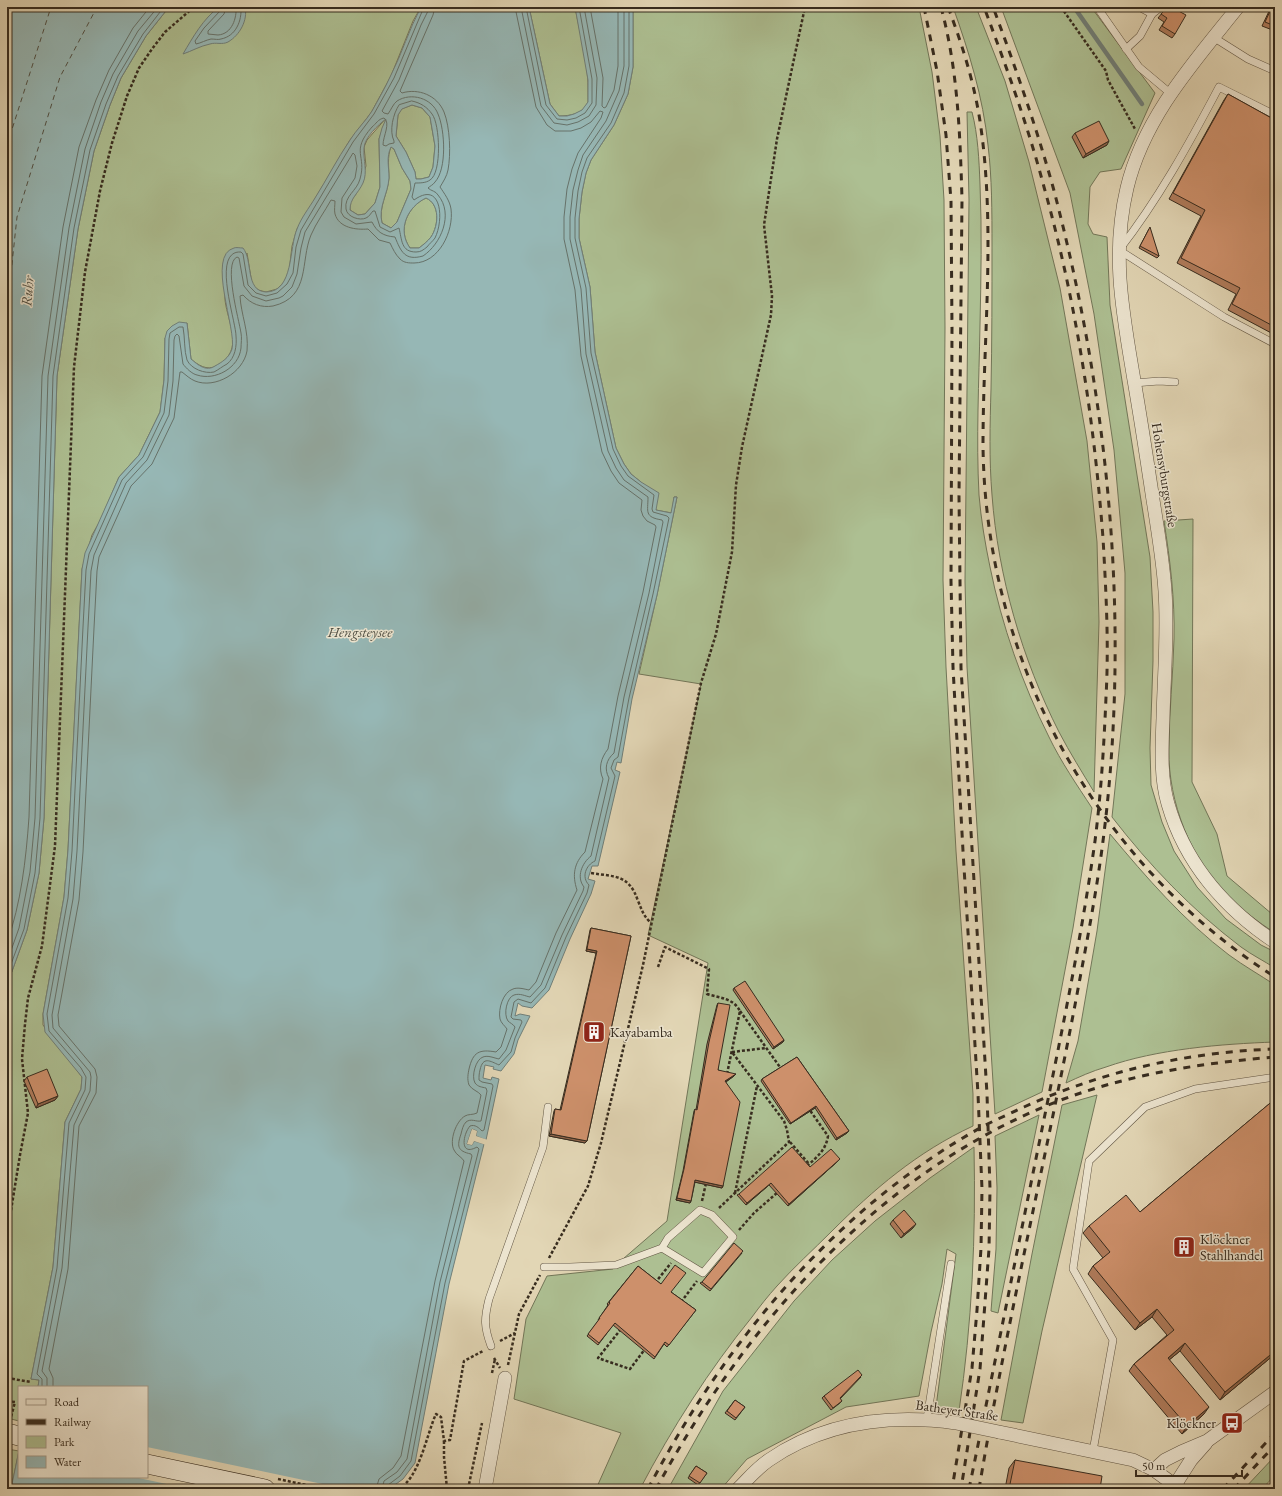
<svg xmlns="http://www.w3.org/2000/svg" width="1282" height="1496" font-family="'EB Garamond',serif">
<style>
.green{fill:#adbf92;stroke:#727658}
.water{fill:#96b7b5;stroke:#707f79;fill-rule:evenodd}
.pier{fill:#e2d6b5}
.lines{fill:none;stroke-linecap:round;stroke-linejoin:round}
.shore{stroke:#66726a;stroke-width:1}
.stream{stroke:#707f79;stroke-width:4.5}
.ferry{stroke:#4f4f44;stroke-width:1;stroke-dasharray:5 4;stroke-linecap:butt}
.service-casing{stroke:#625644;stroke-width:8}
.minor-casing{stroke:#625644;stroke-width:14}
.secondary-casing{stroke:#372c1f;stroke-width:20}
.path{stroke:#372c1f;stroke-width:2.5;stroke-dasharray:3 2;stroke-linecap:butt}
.service{stroke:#ece4cf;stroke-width:7}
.minor{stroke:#ece4cf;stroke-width:13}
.secondary{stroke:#ece4cf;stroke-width:19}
.rail{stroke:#372c1f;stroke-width:3;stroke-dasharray:7 7;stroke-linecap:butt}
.minor-bridge-casing{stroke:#625644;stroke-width:14;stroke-linecap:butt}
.minor-bridge{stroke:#ece4cf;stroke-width:13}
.wall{fill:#b07c5c;stroke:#372c1f}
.shaded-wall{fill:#90654b;stroke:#372c1f}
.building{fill:#cd906b;stroke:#372c1f}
.labels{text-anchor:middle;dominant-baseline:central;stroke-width:3;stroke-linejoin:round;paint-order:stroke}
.street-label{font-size:14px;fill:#372c1f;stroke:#ece4cf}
.poi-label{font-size:14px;fill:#372c1f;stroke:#ece4cf;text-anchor:start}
.water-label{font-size:15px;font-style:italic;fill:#4f4f44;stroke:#ece4cf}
</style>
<rect width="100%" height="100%" fill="#e2d6b5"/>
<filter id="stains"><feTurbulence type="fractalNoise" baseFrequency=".005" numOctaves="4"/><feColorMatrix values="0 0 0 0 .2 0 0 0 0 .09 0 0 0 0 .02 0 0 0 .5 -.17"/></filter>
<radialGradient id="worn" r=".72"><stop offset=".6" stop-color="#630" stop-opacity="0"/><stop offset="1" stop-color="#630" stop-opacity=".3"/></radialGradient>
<!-- green -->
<g class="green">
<path d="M169,7H421L413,21L391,76L371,113L350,140L297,229L292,246L289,272L284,282L277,289L266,292L258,290L252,284L247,253C242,261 225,285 225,293C223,314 243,340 226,359C224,362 219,364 216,366C207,371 198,365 191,359L187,323L165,338L164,380L160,412L139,455L119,477L100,521L92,535L82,569L68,850L64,897L43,1014V1025L82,1077L81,1089L65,1122L53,1267L31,1379L39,1380L38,1387H19V1421L7,1418V985L27,930L39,873L44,818L57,376L78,229L94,151L110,105L121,78L146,36Z"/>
<path d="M529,7H575C580,35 589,64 588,93C588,95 588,100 588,102C584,114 569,116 559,116L550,104Z"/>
<path d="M633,7H919L932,72L940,136L944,200L945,328L943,580L946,667L956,851L973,1094V1126C917,1152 874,1189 831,1232C813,1250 794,1267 777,1286C768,1296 760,1306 752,1317C709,1370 672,1428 640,1489H596L621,1433L514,1399L526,1319L547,1276L613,1269L616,1265L667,1221L708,963L648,935L701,684L639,674L657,595L677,497H674L672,513L656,510L641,482L631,474L624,464L616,448L595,352L590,287L579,238V219L582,192L586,173L591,160L614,125L628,94L633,67Z"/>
<path d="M953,7H976L1005,81L1029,162L1060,288L1087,441L1097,542L1099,622L1094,792C1082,772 1070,753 1059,732C1022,659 998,576 992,495C989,459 990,424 991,389C992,341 992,294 992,246C992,212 992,178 988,145C983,97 969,52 953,7Z"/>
<path d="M1001,7H1091L1155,93L1121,169L1100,172L1090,187L1088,224L1093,234L1107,237L1110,305L1150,557L1153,612V661L1150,748L1151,785L1162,822L1174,851L1197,887L1226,919L1261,945L1275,952V968C1264,961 1252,955 1241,947C1192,910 1149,865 1112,817L1125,694V573L1114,450L1094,314L1070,193Z"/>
<path d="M412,105L422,108L430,117L435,146L433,167L429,177L421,179H416L415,172L406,152L396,136L398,115L401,109Z"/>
<path d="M967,112H972C978,135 979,160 980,184C982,231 981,278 980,325C979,381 976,439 979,495C981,519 985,543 990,567C1002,626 1022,683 1049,737C1061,762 1077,785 1092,808L1073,928L1042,1092L995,1114L967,667L965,581L969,200Z"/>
<path d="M387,117L379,139L380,187L375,203L365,214L358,215L350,210V202L356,194L366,166L364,147L367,140Z"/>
<path d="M391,147L394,149L402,168L410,181L411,189L397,222L391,228L382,223C378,207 388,194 389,178C389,167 387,157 391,147Z"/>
<path d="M426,198C440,204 439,225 431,237C428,241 423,245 419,248H410C397,230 407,207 426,198Z"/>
<path d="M1193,519L1192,782L1217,834L1227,876L1272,914L1275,912V933C1258,922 1242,910 1227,896C1191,859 1168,802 1169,750C1169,713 1173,676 1174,639C1175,599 1170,560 1164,521Z"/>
<path d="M1110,834C1146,877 1184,921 1229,955C1244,966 1260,975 1275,985V1042C1221,1044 1157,1049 1106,1067C1092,1071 1079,1077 1066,1083L1078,1041L1097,931Z"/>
<path d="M1097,1095L1042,1331L1023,1423L1001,1420L1032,1254L1062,1105Z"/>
<path d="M1039,1115L998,1313L991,1311L996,1249L997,1188L995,1136Z"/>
<path d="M974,1147C976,1236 972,1324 959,1411L936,1407L956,1254L947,1249L942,1284L931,1332L919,1396L846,1407L747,1459L721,1489H668L723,1391L794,1301L832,1260L875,1221L930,1178Z"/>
<path d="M7,1449L19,1451L11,1489H7Z"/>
<path d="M1275,1456V1475L1262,1489H1244Z"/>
</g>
<!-- water -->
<g class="water">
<path d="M7,7H169L146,36L121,78L110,105L94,151L78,229L57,376L44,818L39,873L27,930L7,985Z"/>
<path d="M219,7H245C248,20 240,35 228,42C222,45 216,42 210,44C200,46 192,51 183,54C193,37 203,19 219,7Z"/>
<path d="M421,7H529L550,104L559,116H567L574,114L582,110L588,102V80L575,7H633V67L628,94L614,125L591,160L586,173L582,192L579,219V238L590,287L595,352L616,448L624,464L631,474L641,482L659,493L656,510L671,513L674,497H677L657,595L632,699L621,763L617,762L615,770L620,772L598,866H592L588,879L595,881L591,894L570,939L549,990L532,1008L522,1006L518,1003L515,1016L520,1014L530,1016L518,1040L514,1054L501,1071L493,1069L494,1067L485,1065L483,1078L491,1080L492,1077L499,1079L486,1140L476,1136L477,1131L472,1129L467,1144L472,1145L474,1141L484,1144L449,1284L415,1463L403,1479L389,1489H11L19,1450V1477H147V1387H38L39,1380L31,1379L53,1267L65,1122L81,1089L82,1077L45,1032L43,1014L64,897L68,850L79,627L82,569L85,553L119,477L139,455L160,412L164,380L165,338L167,331L172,326L179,322L187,323L191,359C198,365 206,372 215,366C222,362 229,358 232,349C237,330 206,255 234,248C236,247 240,248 243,248C253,260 245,291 266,292C294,292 289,247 297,229C301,218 309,208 315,198C327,179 337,159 350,140C356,130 365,122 372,111C378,100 385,88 390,77C402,54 409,29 421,7ZM412,105L422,108L430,117L435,146L433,167L429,177L421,179H416L415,172L406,152L396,136L398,115L402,109ZM386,119L382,128L379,139L380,187L375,203L365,214L358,215L350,210C350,198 358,194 363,183C368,172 363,160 364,148C364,138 379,124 386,119ZM391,147L394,149L402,168L410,181L411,189L397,222L391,228L382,223C378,207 388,194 389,178C389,167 386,157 391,147ZM426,198C440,204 439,225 431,237C428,241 423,245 419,248H410C397,230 407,207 426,198Z"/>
</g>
<!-- pier -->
<g class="pier">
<path d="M472,1129L477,1131L476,1136L488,1140L486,1142L475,1137V1132H473L469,1143H471L474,1139L485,1143L486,1145L474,1141L472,1145L467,1144Z"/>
<path d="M147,1447L346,1489H190L134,1477H147Z"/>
</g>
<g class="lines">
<!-- shore -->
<g class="shore">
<path d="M221,7L220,11L204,28L195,41L196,44C201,43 206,40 211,39C215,39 218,40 221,39C236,36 242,21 241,7"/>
<path d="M226,7L224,14L208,31V34C211,34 215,35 218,35C232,34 237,18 236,7"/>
<path d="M521,7L541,106L554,123L567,125L578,122L589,116L596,105L597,78L584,7"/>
<path d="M526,7L546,105L557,119L567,120L576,118L585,113L592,103V79L579,7"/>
<path d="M590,7L603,78L602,106L604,108L606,107L614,90L618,66V7"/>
<path d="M412,101C421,103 427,107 432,114C440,124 442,173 430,180C426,183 420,183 415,183L412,197L414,200C442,180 444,220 435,238C433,241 429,244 427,247C423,250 421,252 416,252C401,252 402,240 399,228L390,232L380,227L375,211H373C371,213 369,217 366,218C360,221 347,217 346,209C344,196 357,191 360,179C367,155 350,152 372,127C376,124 378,119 384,118C391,123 383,136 383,145L386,146L389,144L394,143V141C389,131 393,114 399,105Z"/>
<path d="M7,943C21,903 26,860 29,817L42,376L63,227L79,147L96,100L109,70L133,28L150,7"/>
<path d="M7,962L19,928L30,872L35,818L48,376L69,228L85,149L101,102L113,74L138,31L158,7"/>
<path d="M7,975L24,929L35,873L40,818L53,376L74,228L90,150L106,104L118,76L143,34L164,7"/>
<path d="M42,1387V1379L37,1374L57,1268L69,1123L85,1090L86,1077L81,1068L49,1031L47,1014L68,898L72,851L83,627L86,570L89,554L122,480L143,457L164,413L168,381L169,339L170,333L179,327H183C185,337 184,351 187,360C191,369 205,374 214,372C218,370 223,366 227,364C235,358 237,346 236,336C236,321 211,250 241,252L243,254L248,285L256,293L266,296L277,293L287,284L293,273L296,247L301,230L353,142L374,114L394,78L424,7"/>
<path d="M47,1387V1378L42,1371L62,1268L74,1125L90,1091L91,1077L90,1072L53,1028L52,1015L73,899L77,851L88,627L91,571L94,555L126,483L147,460L169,415L173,381L174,340L175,336L177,334L179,336L183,364C186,368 192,374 197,375C215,381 239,368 241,348C241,343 242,338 241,333C239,320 223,263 237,257L239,258L244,286L252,296L266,301L279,298L283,296L292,287L297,274L301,248L305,232L353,153L355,155L357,166L355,178L342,198L341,212L344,217L356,224L372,222C377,232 383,236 395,237C401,252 405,261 423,256C441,244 454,214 438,195C436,191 431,191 428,188C430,186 433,185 435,182C447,169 445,130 438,114C432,98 411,92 397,101C393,104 391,110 388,114L384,113L382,111L399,80L421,25L428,11L429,7"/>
<path d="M53,1387V1378L49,1369L68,1269L79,1126L96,1093L97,1077L95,1069L59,1026L58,1015L79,900L83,852L94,628L97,571L99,557L131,486L152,464L174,418L180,372H182C186,375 190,379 195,381C215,389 243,373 247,351C249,331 241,315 240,296L243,295C251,304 261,308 273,306C311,297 300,261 311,235C316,223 325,211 331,200L335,201C335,205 334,210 335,214C339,228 356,230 368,229L379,240L390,243C393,249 395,254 400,259C404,263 409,263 414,263C439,263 454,231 451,209C450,201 444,193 440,187C443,182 447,176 448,170C451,154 450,127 444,112C437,95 418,88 402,93L400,91L433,15L435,7"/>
<path d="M376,1489L379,1479L393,1468L401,1456L435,1281L464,1161C462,1157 456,1155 454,1150C449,1141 456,1121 465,1116C468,1114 473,1115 477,1113L481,1095C478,1091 472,1090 469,1085C467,1079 468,1074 469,1069C473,1052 479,1049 496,1052L501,1047L507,1029C505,1026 501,1023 500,1019C498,1009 503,992 513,989C518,987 524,989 529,990L536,982L556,933L577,890C572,875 574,863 585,852L603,779C598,768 601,758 608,749L618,696L643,592L656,527L655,525L647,521L643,516L641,510L642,500L619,483L611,471L602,452L581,356L575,290L564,239V217L567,189L572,169L578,153L601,118L603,112L600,111L591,122L581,128L571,131H555L547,125L536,107L515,7"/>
<path d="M382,1489L384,1481L397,1472L407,1459L440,1282L472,1156L471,1154C457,1151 457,1146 461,1134C462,1130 463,1125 466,1122C471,1118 476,1122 481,1121L487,1091L486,1088C482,1087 478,1087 475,1083C471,1076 476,1059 483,1057C488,1055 494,1058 499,1059L506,1050L515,1027C513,1024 510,1023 508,1021C503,1014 507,997 514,995C520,993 525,996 530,997L541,985L562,935L583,891L584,887C576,877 582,863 591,856L609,778C604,769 606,760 614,753L624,697L649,593L663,522L662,520C644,517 648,512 648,497L624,480L616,468L608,451L586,354L581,289L570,239V217L573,190L578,170L583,155L606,121L619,91L624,66V7"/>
<path d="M387,1489L388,1485L400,1476L411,1461L445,1283L479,1149L477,1147C459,1157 463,1134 470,1126C475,1124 479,1128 482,1131L484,1130L493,1086L492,1084L482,1082L479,1080C479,1076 479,1074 480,1070C483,1056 490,1061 499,1065L511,1052L515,1038L522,1022L521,1020L513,1019L511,1017L514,1002L518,999L531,1003L545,988L566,937L587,893L589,885C581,877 586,865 595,861L615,776L611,768L614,760L618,757L629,698L653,594L669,518L667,516L653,512L652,509L654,495L628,476L621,466L613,449L591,353L586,288L575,238V218L578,191L582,172L587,158L611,123L624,93L629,66V7"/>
</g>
<!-- stream -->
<path class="stream" d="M1074,7L1142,104"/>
<!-- ferry -->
<g class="ferry">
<path d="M7,145L51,7"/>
<path d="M7,310L17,217L60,77L97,7"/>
</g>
<!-- service casing -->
<g class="service-casing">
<g id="service">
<path d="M1097,7L1139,67L1170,93"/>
<path d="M1139,7L1152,14"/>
<path d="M1213,37L1248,59L1275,71"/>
<path d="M1126,49L1140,36L1152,14L1161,7"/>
<path d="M1275,115L1219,87C1189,144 1158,200 1119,250L1224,317L1275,344"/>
<path d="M1134,383L1159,381L1175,382"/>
<path d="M544,1267H570L616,1265L662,1248L703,1273L733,1237L712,1215L700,1210L668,1238L662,1248"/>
<path d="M491,1346C484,1327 484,1319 489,1299L543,1147L548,1107"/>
<path d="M927,1419L951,1264"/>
<path d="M1093,1451L1113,1340L1073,1269L1089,1161L1145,1107L1195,1089L1275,1077"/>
<path d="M815,1489H816"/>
</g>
</g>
<!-- minor casing -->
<g class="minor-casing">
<g id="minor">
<path d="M1238,7C1194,62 1144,117 1127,188C1111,255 1123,314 1134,380C1141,420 1147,460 1153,500C1158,531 1163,561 1165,591C1168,633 1164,676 1163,718C1162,747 1160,777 1168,804C1185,863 1225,909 1275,942"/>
<path d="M999,1432L1133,1460L1154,1470L1180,1489"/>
<path d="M1154,1470L1165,1460L1181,1452L1207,1441L1275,1392"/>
<path d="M1175,1485L1191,1460L1206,1443"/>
<path d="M485,1489L505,1378"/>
<path d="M738,1489C748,1479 757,1468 769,1460C826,1421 890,1414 956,1423"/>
</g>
</g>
<!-- secondary casing -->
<g class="secondary-casing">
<g id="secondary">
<path d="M7,1433L19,1436"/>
<path d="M147,1464L265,1489"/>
</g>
</g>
<!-- path -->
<g class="path">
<path d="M1061,7L1106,71L1108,80L1135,129"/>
<path d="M591,873C615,877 629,874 638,901C642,910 643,915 650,922"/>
<path d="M658,967L665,947L709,969L707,994C720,998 733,998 740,1011L727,1074"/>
<path d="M740,1011L782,1070"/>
<path d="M732,1052L766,1048"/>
<path d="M790,1142L809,1164"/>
<path d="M807,1166C817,1157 826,1150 828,1136L809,1109"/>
<path d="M735,1193L757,1086"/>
<path d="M702,1201L706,1183"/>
<path d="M719,1208L789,1142L787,1130L784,1121L732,1052"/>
<path d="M739,1230L754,1213L778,1192"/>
<path d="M7,1235L20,1155L28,1113L22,1059L25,1024L28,998L42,946L55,846L74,367L85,272L100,191L112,143L127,96L139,68L152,49L165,32L194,7"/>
<path d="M549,1258L588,1186L601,1143L643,965L701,683L716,634L732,552L736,485L742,447L771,315L772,296L764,225L777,139L805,7"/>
<path d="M655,1283L671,1263"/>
<path d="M681,1302L697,1281"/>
<path d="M621,1329L598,1358L630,1369L645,1349"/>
<path d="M500,1341L515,1333"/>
<path d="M494,1358L500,1368"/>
<path d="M508,1365L519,1314L540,1275"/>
<path d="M492,1373L495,1359"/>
<path d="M7,1378L31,1382"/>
<path d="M7,1401L15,1402L11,1417"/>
<path d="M444,1441V1457L447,1489"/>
<path d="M278,1479L325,1489"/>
<path d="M398,1489C419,1480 427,1433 436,1414L441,1417L444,1441L450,1440L464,1361L483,1351"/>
<path d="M468,1489L482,1423"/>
</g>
<!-- service -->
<use href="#service" class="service"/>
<!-- minor -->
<use href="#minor" class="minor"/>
<!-- secondary -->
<use href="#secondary" class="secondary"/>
<!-- rail -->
<g class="rail">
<path d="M924,7L937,71L946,135L951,201L952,328L951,581L953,667L963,851L978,1094L982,1189L981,1248L977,1310L972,1368L952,1489"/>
<path d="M941,7C958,70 960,134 962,199L959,496L961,668L987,1094L990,1189L989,1249L980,1369L961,1489"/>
<path d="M948,7C962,44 974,82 980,121C996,228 983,338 983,445C985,659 1094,862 1275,977"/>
<path d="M648,1489C723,1345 831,1214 973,1132C990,1122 1007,1115 1024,1107C1103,1071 1188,1052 1275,1049"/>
<path d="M656,1489C745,1324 882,1168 1061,1100C1130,1074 1202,1063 1275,1057"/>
<path d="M969,1489C993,1372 1016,1256 1040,1139C1060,1040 1081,941 1095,841C1101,794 1104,745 1106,697C1109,644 1106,591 1103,538C1094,420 1076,301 1044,187C1028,126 1006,66 984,7"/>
<path d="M979,1489C1006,1327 1044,1167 1075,1005C1085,951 1096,896 1103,841C1131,623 1109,399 1053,187C1036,126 1015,66 993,7"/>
<path d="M1223,1489L1275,1433"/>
<path d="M1234,1489L1275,1445"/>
</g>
<!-- minor-bridge casing -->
<g class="minor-bridge-casing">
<path id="minor-bridge" d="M956,1423L999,1432"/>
</g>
<!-- minor-bridge -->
<use href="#minor-bridge" class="minor-bridge"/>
</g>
<!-- wall -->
<g class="wall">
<path d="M1167,7L1175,34L1172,38L1159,30L1164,22L1158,18Z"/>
<path d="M1271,7H1275V31L1262,26Z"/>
<path d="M1228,94L1275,120V335L1228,310L1236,294L1177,263L1201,216L1169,199L1224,100Z"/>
<path d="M1075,133L1107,145L1083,158L1072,137Z"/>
<path d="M1149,229L1159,256L1157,258L1139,248Z"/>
<path d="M591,928L631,936L587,1141L585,1143L549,1136L554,1111L555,1109L560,1110L596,953L586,951L590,930Z"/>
<path d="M734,988L784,1040L783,1042L773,1049L733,990Z"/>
<path d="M718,1003V1070L734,1076L726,1082L723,1186L722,1188L695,1182L691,1201L690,1203L676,1200L683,1171L694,1111L695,1109L696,1110L707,1044L717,1005Z"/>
<path d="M797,1057L849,1131L847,1133L836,1140L815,1108L790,1124L761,1081L762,1079Z"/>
<path d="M27,1077L58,1096L55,1100L36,1108L24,1081Z"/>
<path d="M1275,1099V1354L1220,1400L1180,1351L1169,1360L1204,1414L1182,1434L1129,1371L1134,1364L1167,1335L1152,1317L1135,1330L1088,1274L1093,1266L1103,1258L1083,1233L1089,1226L1140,1212Z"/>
<path d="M840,1159L838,1161L788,1206L769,1185L746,1205L737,1195L739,1194L810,1167Z"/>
<path d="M893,1220L913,1228L901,1238L890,1224Z"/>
<path d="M742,1253L710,1291L700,1283L702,1282Z"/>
<path d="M638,1266L671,1292L696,1310L667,1347L664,1344L654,1359L613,1325L598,1345L587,1336L599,1320H598L608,1305L607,1304Z"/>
<path d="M861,1377L840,1399L842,1401L840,1403L831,1410L822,1398L824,1396Z"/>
<path d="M735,1400L745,1407L735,1420L725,1413Z"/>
<path d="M1015,1460L1100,1489H1005L1009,1468Z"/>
<path d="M696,1466L707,1473L698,1485L688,1478Z"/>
</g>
<!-- shaded-wall -->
<g class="shaded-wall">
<path d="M1109,141L1107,145L1083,158L1086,154Z"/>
<path d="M587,949L597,951L596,953L586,951Z"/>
<path d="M784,1040L783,1042L773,1049L774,1047Z"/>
<path d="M736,1074L734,1076L724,1083L725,1081Z"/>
<path d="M58,1096L55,1100L36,1108L38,1104Z"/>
<path d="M816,1106L815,1108L790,1124L791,1123Z"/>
<path d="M849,1131L847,1133L836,1140L837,1138Z"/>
<path d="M551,1134L587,1141L585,1143L549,1136Z"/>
<path d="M840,1159L838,1161L788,1206L789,1204Z"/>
<path d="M695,1180L723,1186L722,1188L694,1182Z"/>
<path d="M771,1183L769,1185L746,1205L747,1203Z"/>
<path d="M677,1198L691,1201L690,1203L676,1200Z"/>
<path d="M916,1224L913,1228L901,1238L904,1234Z"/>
<path d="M1157,1309L1152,1317L1135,1330L1140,1323Z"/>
<path d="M1185,1343L1180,1351L1163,1365L1168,1358Z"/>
<path d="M1275,1351V1354L1220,1400L1225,1392Z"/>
<path d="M1209,1407L1204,1414L1182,1434L1187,1426Z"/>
</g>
<!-- building -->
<g class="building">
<path d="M1167,7H1171L1186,15L1175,34L1162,26L1167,18L1161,14Z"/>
<path d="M1272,7H1275V26L1265,22Z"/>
<path d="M1228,94L1275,120V327L1232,304L1240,288L1181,258L1205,210L1173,193Z"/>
<path d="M1099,121L1109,141L1086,154L1075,133Z"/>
<path d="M1150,227L1159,256L1140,246Z"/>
<path d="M591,928L631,936L587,1141L551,1134L555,1109L561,1110L597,951L587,949Z"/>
<path d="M745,981L784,1040L774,1047L734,988Z"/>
<path d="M718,1003L730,1005L718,1070L736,1074L725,1081L740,1102L723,1186L695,1180L691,1201L677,1198L684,1169L695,1109L697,1110L709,1042Z"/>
<path d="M797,1057L849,1131L837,1138L816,1106L791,1123L762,1079Z"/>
<path d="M47,1069L58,1096L38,1104L27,1077Z"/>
<path d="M1275,1099V1351L1225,1392L1185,1343L1168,1358L1209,1407L1187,1426L1134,1364L1174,1330L1157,1309L1140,1323L1093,1266L1110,1252L1089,1226L1126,1195L1140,1212Z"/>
<path d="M792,1147L810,1167L831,1149L840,1159L789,1204L771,1183L747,1203L739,1194Z"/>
<path d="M904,1210L916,1224L904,1234L893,1220Z"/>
<path d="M734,1243L743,1251L711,1289L702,1282Z"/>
<path d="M675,1265L686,1273L671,1292L696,1310L669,1345L665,1342L655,1357L615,1323L599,1343L588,1334L600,1318H599L610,1303L609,1302L638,1266L661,1284Z"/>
<path d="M858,1370L862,1375L840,1398L842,1401L833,1408L824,1396Z"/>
<path d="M735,1400L745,1407L736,1418L727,1411Z"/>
<path d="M1015,1460L1102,1476L1100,1489H1009Z"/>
<path d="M696,1466L707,1473L700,1483L689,1476Z"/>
</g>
<!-- icons -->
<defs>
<g id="building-square" transform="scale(1.15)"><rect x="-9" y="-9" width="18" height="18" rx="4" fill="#8f2418" stroke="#ece4cf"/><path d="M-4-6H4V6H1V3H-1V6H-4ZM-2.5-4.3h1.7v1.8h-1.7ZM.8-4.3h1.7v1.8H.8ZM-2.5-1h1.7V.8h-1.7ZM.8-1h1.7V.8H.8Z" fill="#fff"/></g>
<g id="bus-square" transform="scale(1.15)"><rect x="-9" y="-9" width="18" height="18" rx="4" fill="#8f2418" stroke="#ece4cf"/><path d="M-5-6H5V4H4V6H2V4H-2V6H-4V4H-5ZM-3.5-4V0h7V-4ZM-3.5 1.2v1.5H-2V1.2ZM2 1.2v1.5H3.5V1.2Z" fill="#fff"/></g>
</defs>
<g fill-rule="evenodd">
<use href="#building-square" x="594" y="1032"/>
<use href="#building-square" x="1184" y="1247"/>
<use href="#bus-square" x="1232" y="1423"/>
</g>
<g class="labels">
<!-- street labels -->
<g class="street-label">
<text transform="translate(1165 475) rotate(81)">Hohensyburgstraße</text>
<text transform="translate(957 1410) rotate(8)">Batheyer Straße</text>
</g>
<!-- poi labels -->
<g class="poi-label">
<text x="610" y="1032">Kayabamba</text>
<text x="1200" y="1239">Klöckner<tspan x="1200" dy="16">Stahlhandel</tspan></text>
<text x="1216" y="1423" text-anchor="end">Klöckner</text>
</g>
<!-- water labels -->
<g class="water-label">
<text transform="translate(27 291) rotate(-85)">Ruhr</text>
<text x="360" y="631">Hengsteysee</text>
</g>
</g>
<!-- margin -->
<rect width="1282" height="1496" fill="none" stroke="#e2d6b5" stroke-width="24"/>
<rect x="8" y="8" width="1266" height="1480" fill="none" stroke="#372c1f" stroke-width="2"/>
<rect x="12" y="12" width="1258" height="1472" fill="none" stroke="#372c1f"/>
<!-- legend -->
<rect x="18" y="1386" width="130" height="92" fill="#ece4cf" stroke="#a49a89"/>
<rect x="26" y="1399" width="20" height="6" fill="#ece4cf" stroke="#a49a89"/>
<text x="54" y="1406" font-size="12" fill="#372c1f">Road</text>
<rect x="26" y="1419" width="20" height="6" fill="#372c1f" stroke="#a49a89"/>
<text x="54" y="1426" font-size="12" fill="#372c1f">Railway</text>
<rect x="26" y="1436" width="20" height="12" fill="#adbf92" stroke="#a49a89"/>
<text x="54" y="1446" font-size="12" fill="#372c1f">Park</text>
<rect x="26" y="1456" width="20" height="12" fill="#96b7b5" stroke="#a49a89"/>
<text x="54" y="1466" font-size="12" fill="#372c1f">Water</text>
<!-- scale -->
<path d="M1136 1470v6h106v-6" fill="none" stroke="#372c1f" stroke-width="2"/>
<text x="1142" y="1470" font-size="12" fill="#372c1f" stroke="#ece4cf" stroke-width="3" paint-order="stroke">50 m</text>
<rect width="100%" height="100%" filter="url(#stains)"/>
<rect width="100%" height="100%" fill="url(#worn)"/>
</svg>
